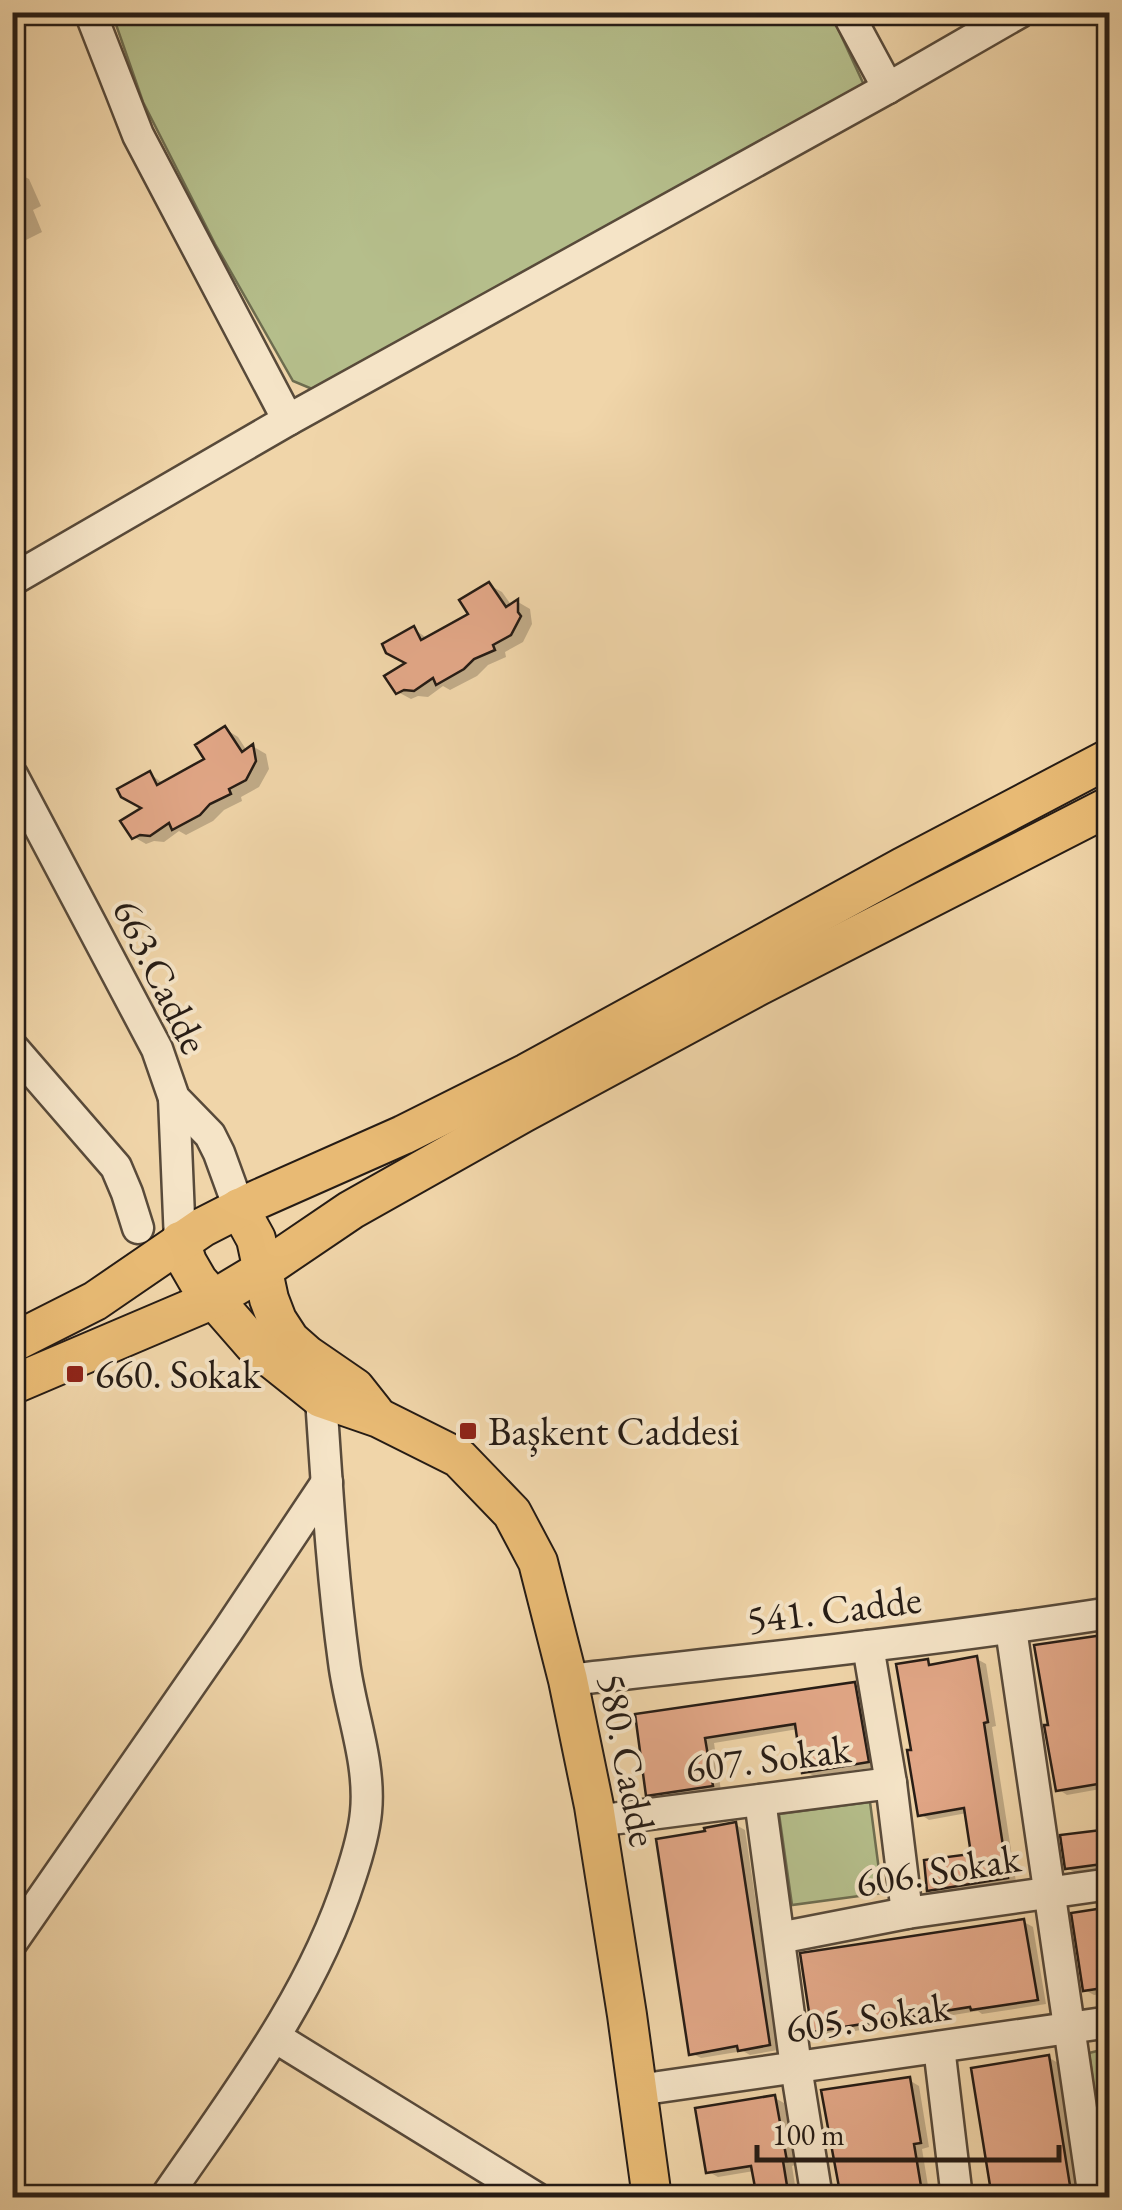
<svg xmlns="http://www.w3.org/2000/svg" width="1122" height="2210" font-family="'EB Garamond',serif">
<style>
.green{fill:#b5be8b;stroke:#6e6d50;stroke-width:2.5}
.shadow{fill:#0003}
.building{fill:#e2a787;stroke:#261c15;stroke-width:2.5}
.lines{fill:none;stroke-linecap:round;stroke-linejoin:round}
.minor-casing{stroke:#584a3a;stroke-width:35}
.major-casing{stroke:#261c15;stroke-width:42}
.minor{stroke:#f5e4c7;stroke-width:30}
.major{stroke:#e8ba74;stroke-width:38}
.poi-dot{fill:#8f2418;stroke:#f5e4c7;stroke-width:4}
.labels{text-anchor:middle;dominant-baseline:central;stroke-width:8;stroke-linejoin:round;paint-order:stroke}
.street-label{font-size:40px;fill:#261c15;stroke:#f5e4c7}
.poi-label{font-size:40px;fill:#261c15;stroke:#f5e4c7;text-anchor:start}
</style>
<rect width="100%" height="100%" fill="#f0d5a9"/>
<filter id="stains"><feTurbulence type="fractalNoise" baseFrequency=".002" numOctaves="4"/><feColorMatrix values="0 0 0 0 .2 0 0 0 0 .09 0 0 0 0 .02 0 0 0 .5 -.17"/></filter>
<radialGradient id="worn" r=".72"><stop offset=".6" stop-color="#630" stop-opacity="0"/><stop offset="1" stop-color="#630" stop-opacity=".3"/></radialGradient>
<!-- green -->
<g class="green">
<path d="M112,13H789L833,18L864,85L317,391L293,381L215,244L143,102Z"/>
<path d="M870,1802L882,1893L792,1905L779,1814Z"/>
<path d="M1109,2048V2197L1089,2053Z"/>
</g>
<!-- shadow -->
<g class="shadow">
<path d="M12,162L17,173L29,179L41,206L33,210L42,232L12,247Z"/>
<path d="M489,585L502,592L512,606L518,602L530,609L532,624L523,642L505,652L506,657L488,665L477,676L450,690L443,686L428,697L418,696L411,699L398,692L414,629L428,639L471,615Z"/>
<path d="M225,729L238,737L247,751L254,747L266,754L269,769L259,787L241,797L242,801L224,810L213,821L186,835L179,831L164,842L154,841L146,844L134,837L145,808L150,774L164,784L207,760Z"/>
<path d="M1110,1637V1808L1106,1788L1067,1795L1058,1789Z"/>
<path d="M977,1659L986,1664L996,1726L992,1727L1016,1882L939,1895L930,1890L974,1856L967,1813L929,1820L920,1814L914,1752L927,1662L935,1666Z"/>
<path d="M855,1685L864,1690L877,1767L814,1776L804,1771L798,1729L714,1743L721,1791L657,1800L648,1794L637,1716Z"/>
<path d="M736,1825L745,1830L778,2050L750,2055L743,2051L701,2058L691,2053Z"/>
<path d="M1110,1831V1868L1076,1873L1067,1868Z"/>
<path d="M1110,1910V1993L1094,1995L1085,1990Z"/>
<path d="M1024,1922L1033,1927L1046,2004L982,2014L978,2011L824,2036L815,2030Z"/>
<path d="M1048,2057L1058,2063L1080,2198H994Z"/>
<path d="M909,2080L919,2086L929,2147L922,2149L930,2198H843Z"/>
<path d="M775,2098L784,2103L795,2165L792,2166L797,2198H759L754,2171L718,2177L709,2172Z"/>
</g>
<!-- building -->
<g class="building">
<path d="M489,582L506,607L518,599V612L521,616L511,635L493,645L495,650L474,659L464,669L436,685L433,678L414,691L404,690L396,694L384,676L405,663L386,653L382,644L414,626L421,640L468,614L459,600Z"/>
<path d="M225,726L242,752L253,744L256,761L246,780L229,789L231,794L210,804L200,815L172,830L169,823L150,836L140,835L132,839L120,821L141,808L121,797L117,789L150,771L157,785L204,759L195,745Z"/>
<path d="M1110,1634V1782L1056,1791L1044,1725H1048L1034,1645Z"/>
<path d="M977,1656L988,1722L984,1723L1008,1878L927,1891L924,1860L971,1854L964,1808L918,1816L907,1750H911L896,1664L928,1659L929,1665Z"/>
<path d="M855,1682L869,1762L802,1773L795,1724L705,1738L713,1786L646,1796L635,1714Z"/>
<path d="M736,1822L770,2045L738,2051L737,2046L689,2055L656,1839L705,1831L704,1828Z"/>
<path d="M1110,1829V1863L1065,1869L1060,1835Z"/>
<path d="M1110,1907V1987L1083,1991L1071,1913Z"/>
<path d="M1024,1919L1038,2000L971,2010L970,2007L812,2032L800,1953Z"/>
<path d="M1049,2055L1072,2198H992L971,2068Z"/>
<path d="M910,2077L921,2143L914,2144L923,2198H841L821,2090Z"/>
<path d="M775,2095L787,2161H783L789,2198H757L751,2166L706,2173L695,2108Z"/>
</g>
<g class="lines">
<!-- minor casing -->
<g class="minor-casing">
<g id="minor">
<path d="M90,12L138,135L288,420"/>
<path d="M847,12L888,88"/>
<path d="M12,580L288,420L888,88L1020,12"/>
<path d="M12,775L157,1049L174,1098L210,1135L219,1153L239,1208"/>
<path d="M12,1047L116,1167L127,1193L138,1228"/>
<path d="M174,1098L180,1241"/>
<path d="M1011,1629L1094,2198"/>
<path d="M868,1646L891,1783L907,1913"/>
<path d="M568,1680C748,1660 930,1641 1110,1613"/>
<path d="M760,1800L796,2067L817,2198"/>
<path d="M596,1821L891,1783"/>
<path d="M779,1938L907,1913L1110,1884"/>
<path d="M12,1942L227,1632L327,1482"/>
<path d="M275,2037L536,2198"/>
<path d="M939,2047L957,2198"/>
<path d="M638,2090L1110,2022"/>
<path d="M165,2198C235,2096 312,1997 350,1878C357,1857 364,1834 366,1812C371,1762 350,1711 344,1662C332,1575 327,1486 321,1398"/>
</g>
</g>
<!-- major casing -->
<g class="major-casing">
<g id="major">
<path d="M239,1208L256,1239L269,1299L277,1320L290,1340L307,1355L355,1388L374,1412"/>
<path d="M180,1241L187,1262L198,1281L253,1344L321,1398L379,1418L459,1458L512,1513L538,1562L568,1680L594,1806L627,2015L652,2198"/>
<path d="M12,1343L95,1301L203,1227L254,1201L403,1135L527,1073L903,867L1110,758"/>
<path d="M12,1385L214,1299L264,1269L351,1210L523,1113L760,985L1110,806"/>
</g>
</g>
<!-- minor -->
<use href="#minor" class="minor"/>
<!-- major -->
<use href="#major" class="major"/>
</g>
<!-- markers -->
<g class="poi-dot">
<rect x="65" y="1364" width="20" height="20" rx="5"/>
<rect x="458" y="1421" width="20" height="20" rx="5"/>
</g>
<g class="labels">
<!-- street labels -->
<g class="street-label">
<text transform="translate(161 976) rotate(64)">663.Cadde</text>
<text transform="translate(834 1609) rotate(-7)">541. Cadde</text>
<text transform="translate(768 1758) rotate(-7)">607. Sokak</text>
<text transform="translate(628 1760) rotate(79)">580. Cadde</text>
<text transform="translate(938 1870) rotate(-9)">606. Sokak</text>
<text transform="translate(868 2017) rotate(-8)">605. Sokak</text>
</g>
<!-- poi labels -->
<g class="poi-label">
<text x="95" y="1374">660. Sokak</text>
<text x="488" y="1431">Başkent Caddesi</text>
</g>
</g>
<!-- margin -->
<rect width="1122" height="2210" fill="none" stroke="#f0d5a9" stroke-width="50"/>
<rect x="15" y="15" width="1092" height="2180" fill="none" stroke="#261c15" stroke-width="5"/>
<rect x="25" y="25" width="1072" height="2160" fill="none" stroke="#261c15" stroke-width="2.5"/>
<!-- scale -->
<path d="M757 2145v15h302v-15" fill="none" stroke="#261c15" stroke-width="5"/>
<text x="772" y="2145" font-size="30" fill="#261c15" stroke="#f5e4c7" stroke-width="8" paint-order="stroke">100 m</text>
<rect width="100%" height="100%" filter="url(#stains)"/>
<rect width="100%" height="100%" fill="url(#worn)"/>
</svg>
